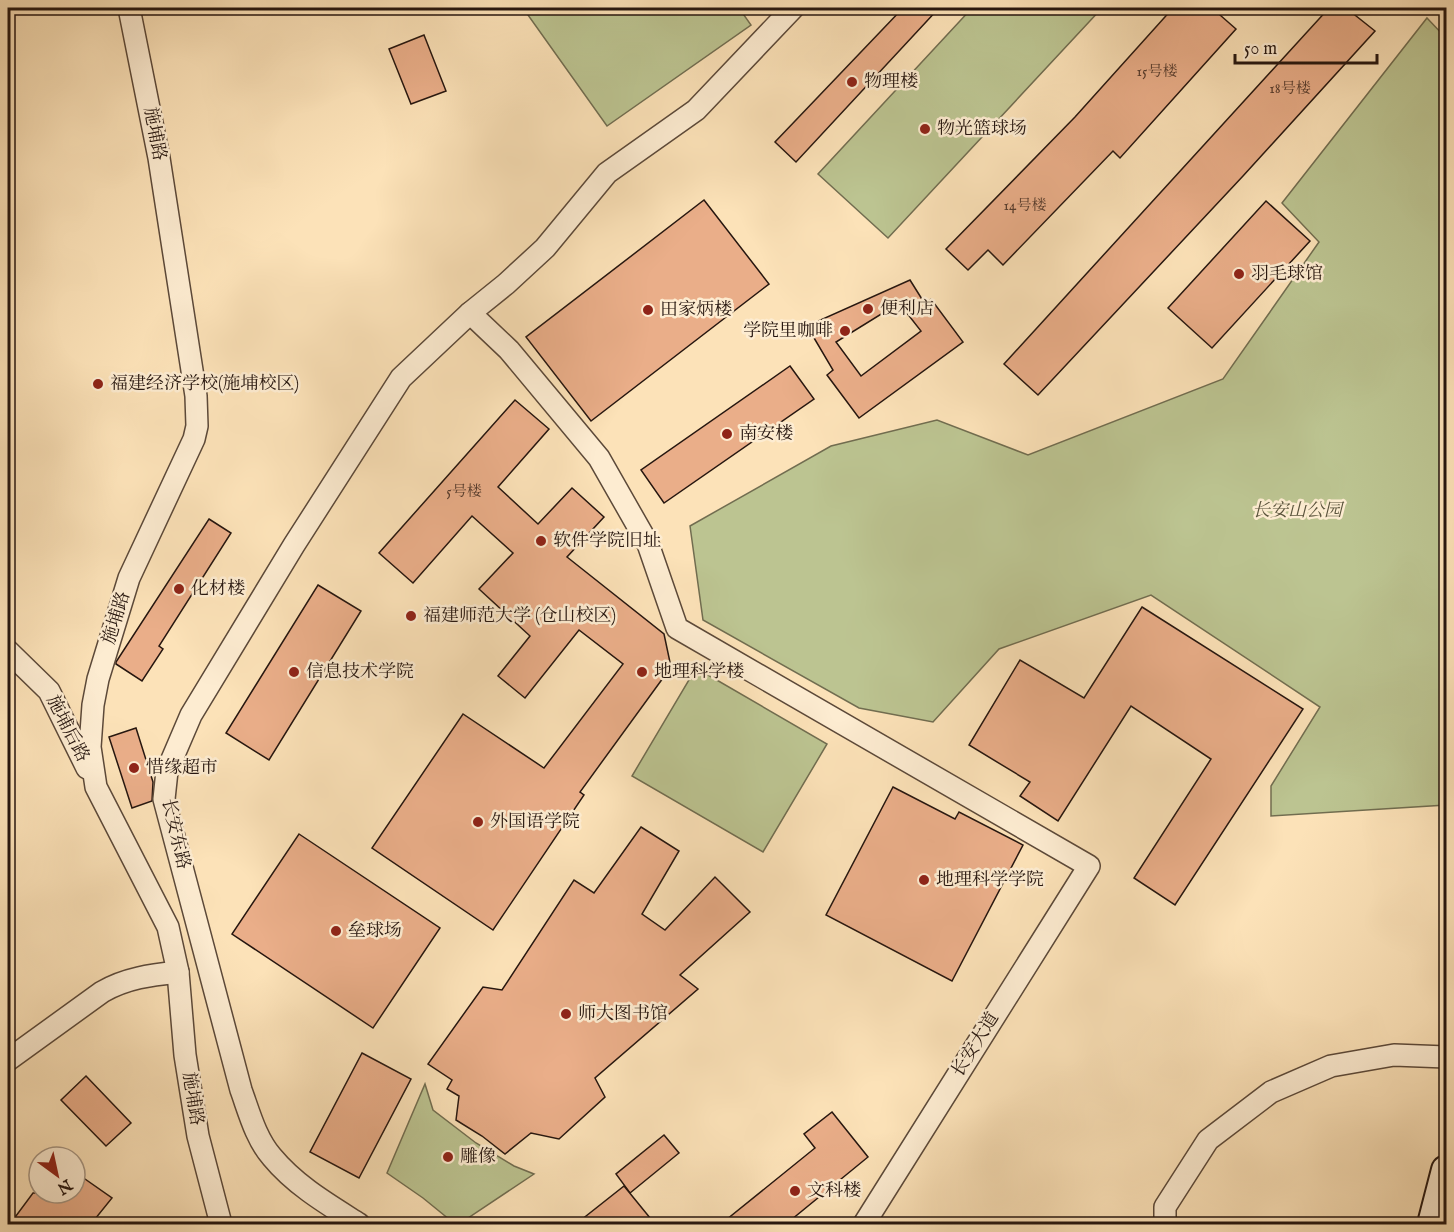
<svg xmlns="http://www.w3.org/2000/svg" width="1454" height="1232" font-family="'IM FELL English','Noto Serif SC',serif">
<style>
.green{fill:#bcc491;stroke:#716d50;stroke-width:1.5}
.building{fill:#eaae89;stroke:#26160f;stroke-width:1.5;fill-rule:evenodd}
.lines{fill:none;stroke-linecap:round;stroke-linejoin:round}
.street-casing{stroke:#5c4939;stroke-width:24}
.secondary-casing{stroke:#26160f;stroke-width:32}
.street{stroke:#fdecd1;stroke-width:21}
.secondary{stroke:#fdecd1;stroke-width:28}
.poi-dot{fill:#8f2418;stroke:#fdecd1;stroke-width:2}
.labels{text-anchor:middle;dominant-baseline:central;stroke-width:5;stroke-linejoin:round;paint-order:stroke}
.number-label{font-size:15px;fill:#573c2e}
.poi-label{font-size:18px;fill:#26160f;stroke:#fdecd1;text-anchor:start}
.street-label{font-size:18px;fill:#26160f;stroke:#fdecd1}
.park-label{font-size:18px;font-style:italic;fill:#5a533c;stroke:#fdecd1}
</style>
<rect width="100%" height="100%" fill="#fce2b8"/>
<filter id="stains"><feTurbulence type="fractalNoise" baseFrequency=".00333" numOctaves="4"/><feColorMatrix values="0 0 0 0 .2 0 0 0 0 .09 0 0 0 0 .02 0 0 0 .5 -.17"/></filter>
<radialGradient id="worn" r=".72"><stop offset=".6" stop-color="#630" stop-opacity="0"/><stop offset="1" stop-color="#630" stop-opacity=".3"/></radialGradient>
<!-- green -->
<g class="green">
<path d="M523,8H739L751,25L607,126Z"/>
<path d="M972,8H1102L888,238L818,174Z"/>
<path d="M1427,18L1446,38V805L1271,816V786L1320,707L1151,595L999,649L933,722L859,708L703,620L690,526L831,446L937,420L1028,455L1223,379L1319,242L1282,203Z"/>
<path d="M696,668L827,744L763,852L632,776Z"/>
<path d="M425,1084L433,1110L476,1143L514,1166L534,1174L459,1224H455L423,1198L387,1173Z"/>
</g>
<!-- building -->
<g class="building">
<path d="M903,8H939L796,162L775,142Z"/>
<path d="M1173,8H1226L1220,15L1236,29L1120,158L1113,151L1003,265L988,250L968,270L946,249L1075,117Z"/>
<path d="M1329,8H1346L1375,31L1243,176L1038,395L1004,364Z"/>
<path d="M424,35L446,91L411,104L389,49Z"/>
<path d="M704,200L769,284L591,421L526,337Z"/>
<path d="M1266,201L1310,241L1212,348L1168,308Z"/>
<path d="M910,280L925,304L931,299L963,342L859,418L827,375L833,370L807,326ZM899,303L921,331L861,376L836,342Z"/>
<path d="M790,366L814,399L664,503L641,470Z"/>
<path d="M515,400L549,429L498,487L538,524L572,488L604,517L567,557L664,634L671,667L580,792L584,795L493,930L372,848L463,714L544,768L623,664L579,630L525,698L498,676L530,636L479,589L513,553L472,516L413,583L379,553Z"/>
<path d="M209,519L231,533L159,646L163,649L142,681L116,664V662Z"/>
<path d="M318,585L361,611L269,760L226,733Z"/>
<path d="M1142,607L1303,709L1175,905L1134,878L1211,759L1131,706L1058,821L1020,796L1030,782L969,745L1020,660L1084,698Z"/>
<path d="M136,728L153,782L152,801L132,808L109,737Z"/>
<path d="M893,787L955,819L959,812L1023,845L952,981L826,915Z"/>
<path d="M641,827L679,851L642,914L665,930L715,877L750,912L680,975L698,989L595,1078L605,1097L559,1139L531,1133L505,1154L482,1136L456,1120L459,1096L447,1089L452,1080L428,1064L483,987L502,990L574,880L594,893Z"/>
<path d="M299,834L440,928L373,1028L232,934Z"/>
<path d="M362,1053L411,1079L359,1178L310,1152Z"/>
<path d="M86,1076L131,1123L106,1146L61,1100Z"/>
<path d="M832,1112L868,1157L786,1224H721L815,1148L804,1134Z"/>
<path d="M664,1135L679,1153L630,1193L616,1174Z"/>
<path d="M75,1172L112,1198L91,1224H10L33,1193H75Z"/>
<path d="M624,1186L655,1224H576Z"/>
</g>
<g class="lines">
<!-- street casing -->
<g class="street-casing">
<g id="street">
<path d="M129,8L159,158L196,396L197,426L194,439L129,578L98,679L93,705L90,747L96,787L168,927L178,972L185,1055L198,1136L221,1224"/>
<path d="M470,313L509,350L599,458L648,544L677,628L1089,866L864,1224"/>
<path d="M8,651L49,691L87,768"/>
<path d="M8,1060L102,992C126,978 151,975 178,972"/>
<path d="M359,1224C329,1205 296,1186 272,1157C256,1139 249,1112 241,1090L164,799L167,771L191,715L294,545L401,378L470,313L506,284L545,248L607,173L696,110L793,8"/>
<path d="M1165,1224V1207L1208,1140L1271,1092L1331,1066L1394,1055L1446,1057"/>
</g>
</g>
<!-- secondary casing -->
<g class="secondary-casing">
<path id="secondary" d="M1432,1224L1446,1170"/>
</g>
<!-- street -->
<use href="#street" class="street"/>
<!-- secondary -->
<use href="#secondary" class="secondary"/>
</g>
<!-- markers -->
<g class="poi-dot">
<circle cx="852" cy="82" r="6"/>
<circle cx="925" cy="129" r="6"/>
<circle cx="1239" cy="274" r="6"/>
<circle cx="868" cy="309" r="6"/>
<circle cx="648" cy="310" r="6"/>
<circle cx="845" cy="331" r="6"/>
<circle cx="98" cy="384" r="6"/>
<circle cx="727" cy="434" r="6"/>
<circle cx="541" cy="541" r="6"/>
<circle cx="179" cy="589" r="6"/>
<circle cx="411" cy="616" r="6"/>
<circle cx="294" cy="672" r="6"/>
<circle cx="642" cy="672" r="6"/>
<circle cx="134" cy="768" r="6"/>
<circle cx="478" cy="822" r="6"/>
<circle cx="924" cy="880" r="6"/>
<circle cx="336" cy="931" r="6"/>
<circle cx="566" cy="1014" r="6"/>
<circle cx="448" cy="1157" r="6"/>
<circle cx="795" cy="1191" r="6"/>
</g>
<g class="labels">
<!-- number labels -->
<g class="number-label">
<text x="1157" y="71">15号楼</text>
<text x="1290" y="88">18号楼</text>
<text x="1025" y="205">14号楼</text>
<text x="464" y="491">5号楼</text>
</g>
<!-- poi labels -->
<g class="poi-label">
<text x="864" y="82">物理楼</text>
<text x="937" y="129">物光篮球场</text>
<text x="1251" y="274">羽毛球馆</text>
<text x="880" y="309">便利店</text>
<text x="660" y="310">田家炳楼</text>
<text x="833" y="331" text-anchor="end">学院里咖啡</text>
<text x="110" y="384">福建经济学校(施埔校区)</text>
<text x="739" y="434">南安楼</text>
<text x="553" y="541">软件学院旧址</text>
<text x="191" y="589">化材楼</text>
<text x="423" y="616">福建师范大学 (仓山校区)</text>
<text x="306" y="672">信息技术学院</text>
<text x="654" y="672">地理科学楼</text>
<text x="146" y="768">惜缘超市</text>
<text x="490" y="822">外国语学院</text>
<text x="936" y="880">地理科学学院</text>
<text x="348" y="931">垒球场</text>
<text x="578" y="1014">师大图书馆</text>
<text x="460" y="1157">雕像</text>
<text x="807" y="1191">文科楼</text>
</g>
<!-- street labels -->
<g class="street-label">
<text transform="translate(154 134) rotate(79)">施埔路</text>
<text transform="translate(117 618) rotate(-73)">施埔路</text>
<text transform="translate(67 729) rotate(63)">施埔后路</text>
<text transform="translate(175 834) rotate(77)">长安东路</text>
<text transform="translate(976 1045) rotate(-58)">长安大道</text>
<text transform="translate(192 1099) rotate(81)">施埔路</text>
</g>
<!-- park labels -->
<g class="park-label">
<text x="1297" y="511">长安山公园</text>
</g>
</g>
<!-- margin -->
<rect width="1454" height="1232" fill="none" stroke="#fce2b8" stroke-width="30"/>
<rect x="9" y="9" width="1436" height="1214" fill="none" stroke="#26160f" stroke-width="3"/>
<rect x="15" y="15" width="1424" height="1202" fill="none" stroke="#26160f" stroke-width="1.5"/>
<!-- north arrow -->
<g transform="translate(57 1175) rotate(147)"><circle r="28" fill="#fdecd1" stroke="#a79683" stroke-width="1.5"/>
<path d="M0-4.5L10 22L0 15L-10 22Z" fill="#8f2418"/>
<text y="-9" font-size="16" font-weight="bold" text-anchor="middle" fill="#26160f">N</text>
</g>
<!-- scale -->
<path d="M1235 54v9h142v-9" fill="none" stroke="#26160f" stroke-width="3"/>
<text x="1244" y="54" font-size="18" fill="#26160f" stroke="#fdecd1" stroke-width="4.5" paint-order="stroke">50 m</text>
<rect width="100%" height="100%" filter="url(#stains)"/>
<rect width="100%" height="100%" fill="url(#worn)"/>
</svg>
